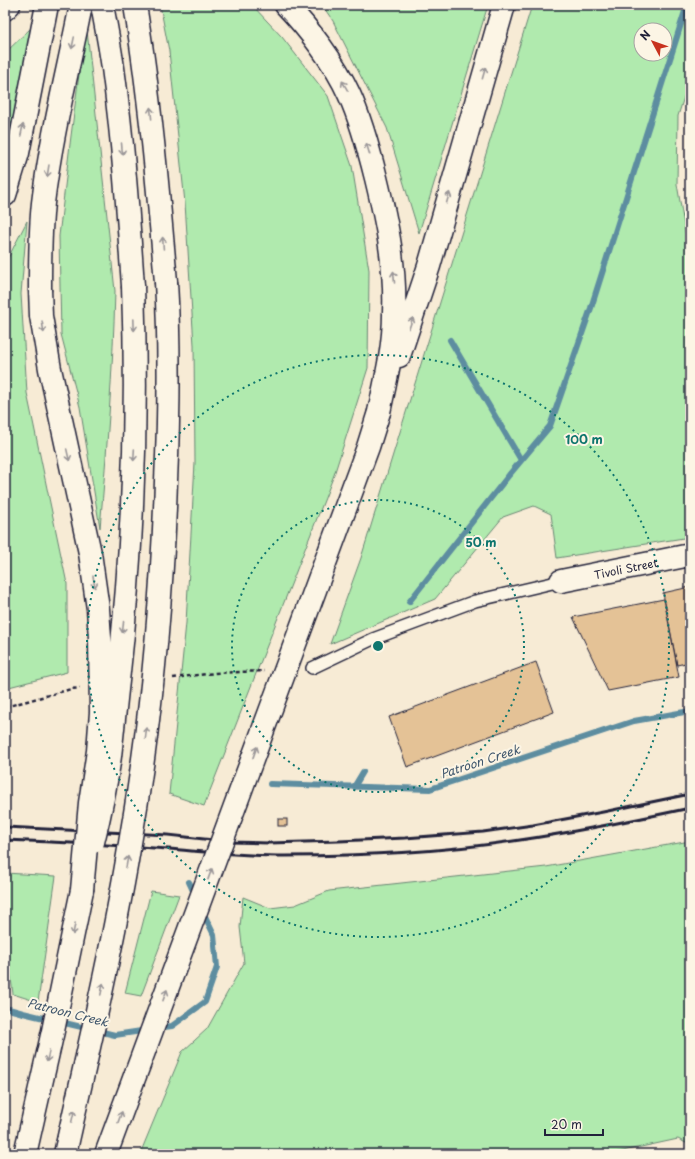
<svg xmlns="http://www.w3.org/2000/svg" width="695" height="1159" font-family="'Playpen Sans',sans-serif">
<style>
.green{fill:#b0eaae;stroke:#698674;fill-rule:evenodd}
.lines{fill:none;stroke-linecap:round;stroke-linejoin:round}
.stream{stroke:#5d8da0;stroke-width:6}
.building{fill:#e4c296;stroke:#22223b}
.lane-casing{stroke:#22223b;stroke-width:14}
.street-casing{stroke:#22223b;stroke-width:25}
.primary-casing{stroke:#22223b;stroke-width:25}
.highway-casing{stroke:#22223b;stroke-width:25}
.path{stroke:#22223b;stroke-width:2.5;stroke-dasharray:4 3;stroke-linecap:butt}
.lane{stroke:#fcf5e5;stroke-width:11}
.street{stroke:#fcf5e5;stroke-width:22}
.primary{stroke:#fcf5e5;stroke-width:22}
.highway{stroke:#fcf5e5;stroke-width:22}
.rail{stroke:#22223b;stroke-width:3}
.primary-bridge-casing{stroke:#22223b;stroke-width:25;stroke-linecap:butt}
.highway-bridge-casing{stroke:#22223b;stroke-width:25;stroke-linecap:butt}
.primary-bridge{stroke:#fcf5e5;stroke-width:22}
.highway-bridge{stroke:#fcf5e5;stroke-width:22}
.oneway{stroke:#9a9698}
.ring{fill:none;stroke:#0f766e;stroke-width:2;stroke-dasharray:2 4}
.labels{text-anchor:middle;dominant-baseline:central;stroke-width:4;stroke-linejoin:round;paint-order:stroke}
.street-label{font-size:11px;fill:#22223b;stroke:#fcf5e5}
.water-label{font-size:12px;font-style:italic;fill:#40576d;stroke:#fcf5e5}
.centre{fill:#0f766e;stroke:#fcf5e5;stroke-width:2}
.ring-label{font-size:12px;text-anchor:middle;font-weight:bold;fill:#0f766e;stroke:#fcf5e5;stroke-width:4;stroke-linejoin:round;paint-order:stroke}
</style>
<rect width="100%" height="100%" fill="#f7ebd5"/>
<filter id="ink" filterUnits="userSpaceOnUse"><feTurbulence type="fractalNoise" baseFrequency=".025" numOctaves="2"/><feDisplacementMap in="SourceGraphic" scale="8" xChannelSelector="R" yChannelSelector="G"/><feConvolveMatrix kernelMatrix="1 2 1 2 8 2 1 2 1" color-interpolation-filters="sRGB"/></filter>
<g filter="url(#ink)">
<!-- green -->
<g class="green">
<path d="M160,5H252L282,37L328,96L352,166L369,270L368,368L334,475L204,806L169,794L186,623L195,463L194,345L185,203L169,51Z"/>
<path d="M322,5H488L419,233L387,128L333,21Z"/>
<path d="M532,5H690V78L678,116L677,184L690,260V537L557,558L551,514L534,506L503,517L435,599L330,644L361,558ZM641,30H665V54H641Z"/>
<path d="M86,21L115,291C113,371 107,449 100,528L80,407L61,334L59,236L71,136Z"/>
<path d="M32,27L18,99L5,148V53Z"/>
<path d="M27,221L21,294L27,393L67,584V672L5,688V264Z"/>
<path d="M690,841V1145L678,1139L609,1154H140L182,1052L207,1029L244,963L240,927L243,897L270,908L295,905L329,891L546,867Z"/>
<path d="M5,873L56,876L38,1002L13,994L5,932Z"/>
<path d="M151,891L179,895L141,996L125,993Z"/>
</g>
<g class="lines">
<!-- stream -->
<g class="stream">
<path d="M450,340L521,460"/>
<path d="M409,602L509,475L550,426L591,308L687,5"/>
<path d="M270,784L430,789L634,721L690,711"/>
<path d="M354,787L363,772"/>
<path d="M189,882L196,897"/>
<path d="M5,1008L23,1013L115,1035L148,1030"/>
<path d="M157,1028L172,1026L205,1002L217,967L214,935L202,910"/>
</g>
</g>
<!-- building -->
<g class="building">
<path d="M690,587V662L677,665L663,593Z"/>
<path d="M664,599L679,677L608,691L573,617Z"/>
<path d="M536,662L554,712L407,767L389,717Z"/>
<rect x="278" y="819" width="9" height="7"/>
</g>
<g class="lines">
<!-- lane casing -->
<g class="lane-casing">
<path id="lane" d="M312,668L373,639L475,601L561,581"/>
</g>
<!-- street casing -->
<g class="street-casing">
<g id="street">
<path id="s1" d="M561,581L690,555"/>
</g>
</g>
<!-- primary casing -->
<g class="primary-casing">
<g id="primary">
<path d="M102,5C106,26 110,47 113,68C123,140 128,213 133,286"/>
<path d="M135,5C150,97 158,189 166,282"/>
<path d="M25,1154L53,1031L82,890"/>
</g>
</g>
<!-- highway casing -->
<g class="highway-casing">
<g id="highway">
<path d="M286,5C309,29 335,63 349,94C361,120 369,150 376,178C387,223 396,267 394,313C394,347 386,379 379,412"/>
<path d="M5,9L9,5"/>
<path d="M5,195L18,153L47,5"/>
<path d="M40,289C40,260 40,231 43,203C51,136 68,71 81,5"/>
<path d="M399,356L429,266L504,5"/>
</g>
</g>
<!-- path -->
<g class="path">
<path d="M173,678L215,673L264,671"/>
<path d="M5,707L71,689L80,688"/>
</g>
<!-- lane -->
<use href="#lane" class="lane"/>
<!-- street -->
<use href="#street" class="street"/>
<!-- primary -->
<use href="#primary" class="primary"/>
<!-- highway -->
<use href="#highway" class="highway"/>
<!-- rail -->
<g class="rail">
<path d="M5,827L168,835L231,842L269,843L339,841L405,838L483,832L533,825L603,812L690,794"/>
<path d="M5,840C59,842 113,845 168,849C207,852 246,856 285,856C363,856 443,852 520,840C577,832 634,820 690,808"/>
</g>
<!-- primary-bridge casing -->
<g class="primary-bridge-casing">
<g id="primary-bridge">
<path d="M93,842C100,814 106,785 110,756C113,731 115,706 118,681C133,550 138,418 133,286"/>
<path d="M65,1154C87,1055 111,955 128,855C150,731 162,606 166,481C169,414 170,348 166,282"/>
</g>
</g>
<!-- highway-bridge casing -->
<g class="highway-bridge-casing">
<g id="highway-bridge">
<path d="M40,289L41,316L50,369L90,553L98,609L100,638L101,712L98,751L90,803L82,890"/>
<path d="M106,1154L368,447L379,412"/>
</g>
</g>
<!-- primary-bridge -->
<use href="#primary-bridge" class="primary-bridge"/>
<!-- highway-bridge -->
<use href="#highway-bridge" class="highway-bridge"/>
</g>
<!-- one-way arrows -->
<defs><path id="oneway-shaft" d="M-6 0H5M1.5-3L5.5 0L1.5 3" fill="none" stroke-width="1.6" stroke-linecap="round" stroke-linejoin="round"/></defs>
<g class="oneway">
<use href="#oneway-shaft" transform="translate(73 43) rotate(102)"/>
<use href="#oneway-shaft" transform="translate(484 73) rotate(-74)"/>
<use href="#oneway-shaft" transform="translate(345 86) rotate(-120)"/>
<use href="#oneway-shaft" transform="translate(151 113) rotate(-96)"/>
<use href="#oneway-shaft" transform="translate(22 130) rotate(-78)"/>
<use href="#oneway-shaft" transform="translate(122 149) rotate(85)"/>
<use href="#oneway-shaft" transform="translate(368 149) rotate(-107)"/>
<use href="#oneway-shaft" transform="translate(48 171) rotate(99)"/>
<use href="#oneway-shaft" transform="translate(448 198) rotate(-74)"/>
<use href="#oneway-shaft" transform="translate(163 243) rotate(-94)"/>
<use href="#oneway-shaft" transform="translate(394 277) rotate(-95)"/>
<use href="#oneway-shaft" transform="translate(411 323) rotate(-71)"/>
<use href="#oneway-shaft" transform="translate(134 325) rotate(88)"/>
<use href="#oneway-shaft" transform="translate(43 327) rotate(81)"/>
<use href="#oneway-shaft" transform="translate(68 455) rotate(77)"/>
<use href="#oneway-shaft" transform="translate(134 455) rotate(93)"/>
<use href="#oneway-shaft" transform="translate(94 582) rotate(81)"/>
<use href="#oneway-shaft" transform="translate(123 627) rotate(96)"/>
<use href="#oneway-shaft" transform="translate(146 733) rotate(-84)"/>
<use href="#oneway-shaft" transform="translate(255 752) rotate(-70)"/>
<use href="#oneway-shaft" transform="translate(127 862) rotate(-80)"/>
<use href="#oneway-shaft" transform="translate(210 874) rotate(-70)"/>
<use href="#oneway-shaft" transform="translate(74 929) rotate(101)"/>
<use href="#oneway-shaft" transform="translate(102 989) rotate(-78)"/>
<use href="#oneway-shaft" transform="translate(165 995) rotate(-70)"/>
<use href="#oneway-shaft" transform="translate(48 1056) rotate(103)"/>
<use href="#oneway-shaft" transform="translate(73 1116) rotate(-77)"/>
<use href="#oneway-shaft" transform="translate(120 1117) rotate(-70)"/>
</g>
</g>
<!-- distance rings -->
<g class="ring">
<circle cx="378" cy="646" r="146"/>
<circle cx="378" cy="646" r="291"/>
</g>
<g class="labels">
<!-- street labels -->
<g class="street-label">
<text stroke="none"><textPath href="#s1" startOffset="66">Tivoli Street</textPath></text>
</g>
<!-- water labels -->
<g class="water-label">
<text transform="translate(480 761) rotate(-18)">Patroon Creek</text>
<text transform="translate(68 1012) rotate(14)">Patroon Creek</text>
</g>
</g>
<circle cx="378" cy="646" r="6" class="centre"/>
<g class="ring-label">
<text x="584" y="444">100 m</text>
<text x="481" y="547">50 m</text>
</g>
<!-- margin -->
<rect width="695" height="1159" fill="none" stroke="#fcf5e5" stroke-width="20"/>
<rect x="10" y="10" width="675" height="1139" fill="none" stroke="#22223b" stroke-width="1.5" filter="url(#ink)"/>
<!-- north arrow -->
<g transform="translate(653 42) rotate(311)"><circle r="19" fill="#fcf5e5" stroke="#a5a1a1"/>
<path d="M0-3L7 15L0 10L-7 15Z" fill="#c8321e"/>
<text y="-6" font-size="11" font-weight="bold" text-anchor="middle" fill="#22223b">N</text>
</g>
<!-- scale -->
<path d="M545 1129v6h58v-6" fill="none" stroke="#22223b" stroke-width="2"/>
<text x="551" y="1129" font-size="12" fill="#22223b" stroke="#fcf5e5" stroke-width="3" paint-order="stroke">20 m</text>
</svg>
